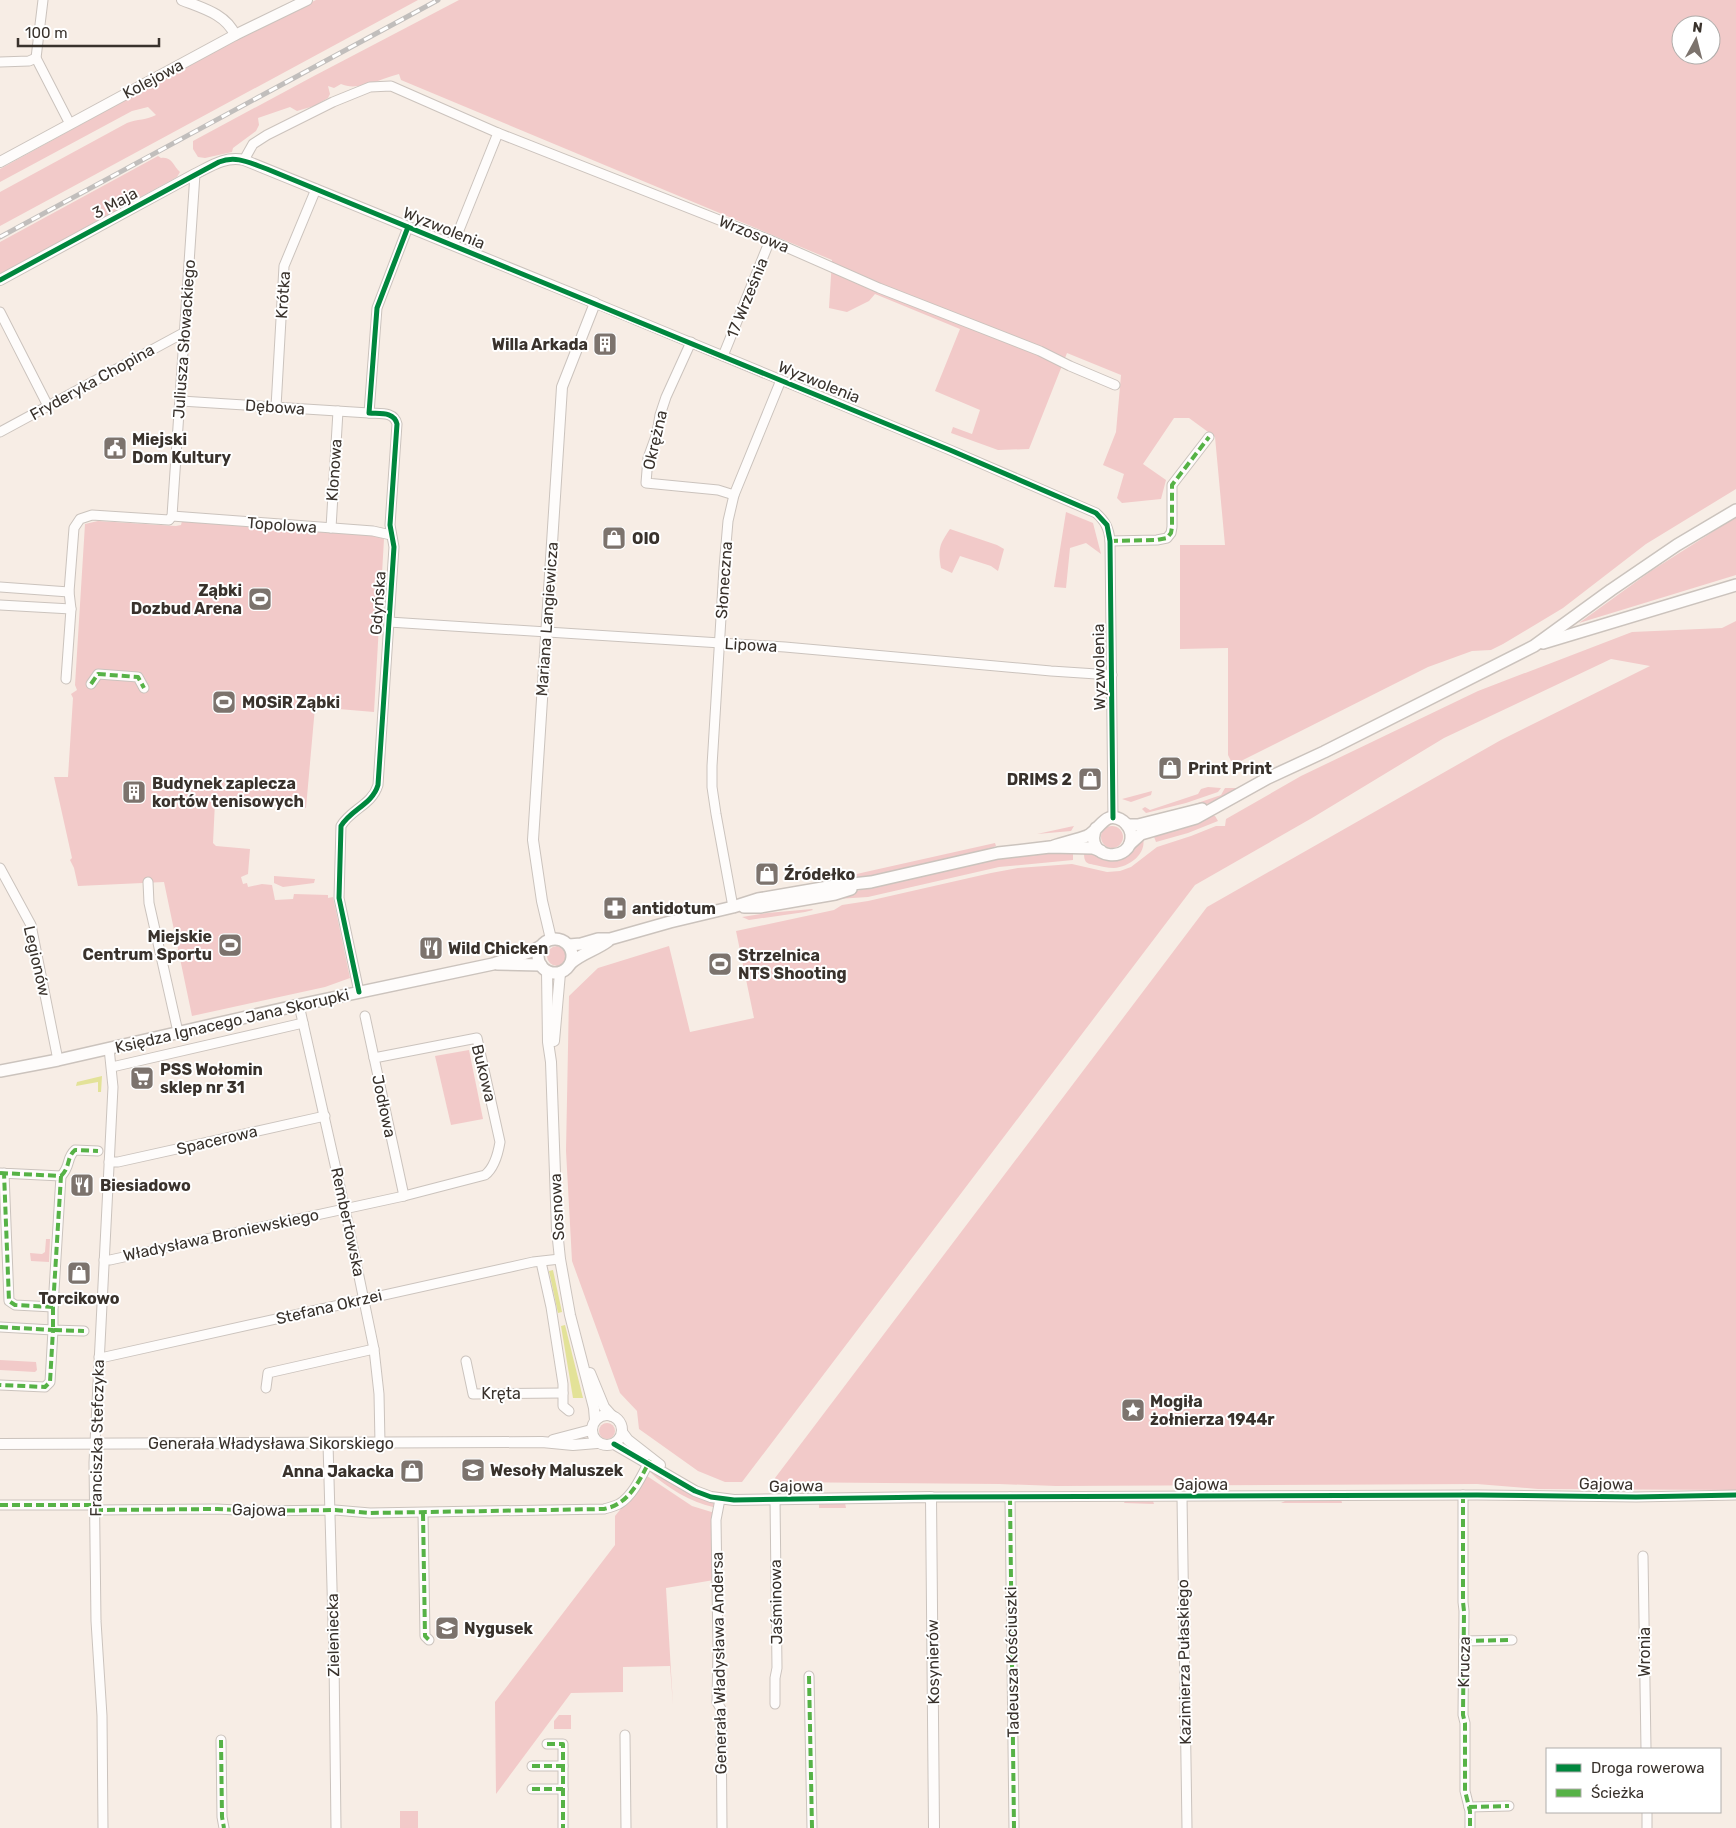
<svg xmlns="http://www.w3.org/2000/svg" width="1736" height="1828" font-family="Rubik,sans-serif">
<style>
.green{fill:#f2cac9;fill-rule:evenodd}
.water{fill:#e3e298}
.lines{fill:none;stroke-linecap:round;stroke-linejoin:round}
.minor-casing{stroke:#cbc3bd;stroke-width:11}
.tertiary-casing{stroke:#cbc3bd;stroke-width:12}
.secondary-casing{stroke:#cbc3bd;stroke-width:14}
.minor{stroke:#fefcfb;stroke-width:9}
.tertiary{stroke:#fefcfb;stroke-width:10}
.secondary{stroke:#fefcfb;stroke-width:11}
.rail-casing{stroke:#c1bebc;stroke-width:5}
.rail{stroke:#fff;stroke-width:3;stroke-dasharray:9;stroke-linecap:butt}
.quiet{stroke:#56b246;stroke-width:4;stroke-dasharray:8 4;stroke-linecap:butt}
.cycleway-casing{stroke:#fff;stroke-width:8}
.cycleway{stroke:#00873e;stroke-width:5}
.labels{text-anchor:middle;dominant-baseline:central;stroke-width:4;stroke-linejoin:round;paint-order:stroke}
.street-label{font-size:16px;fill:#39322c;stroke:#fff}
.poi-label{font-size:16px;font-weight:bold;fill:#39322c;stroke:#fff;text-anchor:start}
</style>
<rect width="100%" height="100%" fill="#f7ede5"/>
<!-- green -->
<g class="green">
<path d="M316,0H418L0,226V192L127,123C137,119 147,120 156,115L148,107L132,111L0,182V169L231,42Z"/>
<path d="M459,0H1736V489L1646,544L1563,608L1503,644L1491,650L1472,651L1428,667L1233,765L1228,755V648L1180,649V545H1225L1215,437L1189,418H1174L1143,464L1166,480L1161,499L1122,503L1117,498L1124,474L1103,465L1116,432L1121,375L1067,353L1029,449L998,450L951,433L953,427L972,434L980,410L935,391L960,329L875,294L869,301L847,312L829,308L832,260L401,80L399,74C382,78 358,92 341,84L334,88L328,86L330,94L328,98L314,106L297,111L290,107L258,118L259,125L256,131L233,148L232,152L205,158L198,157L193,149V141L312,77ZM1681,25H1711V55H1681Z"/>
<path d="M158,156L161,158C172,156 173,166 180,172L177,177L0,274V242Z"/>
<path d="M1066,512L1093,523L1101,554L1086,543L1070,548L1066,588L1054,587Z"/>
<path d="M1736,517V575L1579,623L1651,571Z"/>
<path d="M185,520L373,533L384,539L374,712L315,707L306,808L215,802L213,843L216,846L250,849L248,874L241,877L243,884L247,883L248,887L262,884L272,885L275,900L293,899L294,894L328,895V898L333,897L350,978L325,987L192,1016L164,882L78,886L74,868L70,860L72,858L54,777H68L73,698L71,694L77,690L75,685L85,524L98,521L176,526L181,525L182,521Z"/>
<path d="M950,529L997,545L1004,549L998,571L991,566L960,556L952,573L941,568C938,549 939,545 950,529Z"/>
<path d="M1736,621V1490L1538,1489L1477,1484L1056,1486L999,1484L772,1482L1207,907L1501,740L1650,666L1611,659L1444,738L1312,818L1195,885L742,1482H725L698,1471L639,1429L637,1411L620,1393L572,1261L566,1151L569,996L598,968L669,946L690,1032L754,1018L736,931L834,910L842,905L868,901L991,873L1018,868L1072,864L1107,872L1120,871L1131,867L1157,847L1191,836L1216,826H1225L1226,819L1301,776L1478,691L1632,632L1722,628Z"/>
<path d="M1208,787L1221,788L1218,792L1186,803L1146,813L1142,809L1145,807L1150,810L1198,794L1201,789Z"/>
<path d="M1225,788H1239C1223,797 1203,809 1183,808L1221,795Z"/>
<path d="M1152,791L1151,795L1131,802L1122,799Z"/>
<path d="M1210,815L1215,816L1218,821L1188,833L1156,842L1153,834Z"/>
<circle cx="1112" cy="837" r="11"/>
<path d="M1074,826L1071,831L1037,834L1069,827Z"/>
<path d="M1143,838C1147,854 1129,867 1114,868C1107,868 1101,866 1095,865C1091,864 1086,864 1085,860C1084,858 1084,853 1084,852C1092,852 1095,855 1103,858C1120,866 1132,850 1143,838Z"/>
<path d="M995,843L996,846L981,852L841,882L838,880L840,875L846,871L852,875Z"/>
<path d="M1073,852V860L999,867L868,897L837,899L857,891L883,884L991,860L1023,855Z"/>
<path d="M274,876L315,879L314,883L283,887L274,883Z"/>
<path d="M812,909L813,910L805,912L749,920L742,917L767,913Z"/>
<circle cx="557" cy="956" r="10"/>
<path d="M469,1050L483,1119L451,1125L435,1056Z"/>
<path d="M46,1239H50L49,1262L31,1261L30,1253L42,1254L45,1252Z"/>
<path d="M0,1360L36,1362L37,1370L35,1372L0,1370Z"/>
<circle cx="607" cy="1431" r="8"/>
<path d="M650,1472L657,1473L693,1496L714,1503L713,1507C691,1502 667,1488 650,1472Z"/>
<path d="M647,1476L692,1506L718,1514L714,1580L666,1588L673,1705L670,1666L623,1667V1692L571,1693L496,1794L495,1702L615,1545V1516Z"/>
<path d="M1341,1499L1342,1503H1281L1287,1500Z"/>
<path d="M1125,1501H1153L1154,1504L1124,1503Z"/>
<path d="M819,1503H845L846,1508H819Z"/>
<path d="M559,1715H571V1729H554V1721Z"/>
<rect x="400" y="1811" width="18" height="17"/>
</g>
<!-- water -->
<g class="water">
<path d="M102,1076L101,1092H98V1082L76,1086L77,1082Z"/>
<path d="M553,1270L562,1312L558,1313L549,1271Z"/>
<path d="M565,1325L583,1398H573L561,1326Z"/>
</g>
<g class="lines">
<!-- minor casing -->
<g class="minor-casing">
<g id="minor">
<path d="M43,0L36,58L70,124"/>
<path d="M0,62L29,61L36,58"/>
<path d="M244,160L253,144L267,135L333,102L370,87L391,86L498,133L770,240L879,288L1040,351L1070,366L1115,385"/>
<path d="M453,245L498,133"/>
<path d="M595,303L950,450L1096,513C1105,521 1109,528 1110,541L1113,818"/>
<path d="M0,312L48,406"/>
<path d="M691,342L666,397L660,415L657,433L648,458L646,483L718,490L734,495"/>
<path d="M723,356L770,240"/>
<path d="M181,401L369,413"/>
<path d="M276,407L284,266L316,189"/>
<path d="M0,432L185,332"/>
<path d="M172,516L373,531L391,535"/>
<path d="M331,528L338,411"/>
<path d="M1110,541L1157,540L1167,538L1171,533L1172,527V485L1209,437"/>
<path d="M0,587L69,592"/>
<path d="M0,605L71,609"/>
<path d="M389,622L785,647L1051,671L1112,675"/>
<path d="M66,679L71,609L69,592L74,528L80,519L92,515L169,520L172,516L195,174"/>
<path d="M91,684L98,674L138,677L144,688"/>
<path d="M0,868L31,925L58,1060"/>
<path d="M148,882L149,903L178,1032"/>
<path d="M733,907L716,814L712,787V766L724,568L728,521L734,495L781,380"/>
<path d="M359,992L339,898L341,826C351,809 372,805 378,785L394,547L390,525L397,424C394,411 379,414 369,413L377,308L408,227"/>
<path d="M299,1005L345,1209L374,1349L379,1394L380,1443"/>
<path d="M365,1016L404,1196"/>
<path d="M112,1067L303,1023"/>
<path d="M109,1162H118L325,1116"/>
<path d="M0,1173L61,1176L53,1307L15,1305L9,1301L4,1173"/>
<path d="M61,1176C71,1166 66,1158 75,1150L98,1151"/>
<path d="M104,1260H110L404,1196L485,1175C494,1168 498,1154 500,1142L477,1038L374,1058"/>
<path d="M541,1262L551,1307L563,1384V1406L569,1411"/>
<path d="M53,1307V1330L84,1331"/>
<path d="M0,1327L53,1330L50,1382L45,1387L0,1385"/>
<path d="M99,1357H105L533,1262L560,1259"/>
<path d="M466,1361L473,1394L563,1393"/>
<path d="M266,1388L268,1373L374,1349"/>
<path d="M328,1443L334,1659L336,1828"/>
<path d="M1463,1495V1602L1464,1611L1463,1715L1465,1723V1791L1470,1811V1828"/>
<path d="M931,1497L1477,1495L1636,1497L1736,1495"/>
<path d="M1010,1497L1014,1828"/>
<path d="M1182,1497L1187,1828"/>
<path d="M720,1499L716,1520L718,1649L717,1702L721,1709L722,1828"/>
<path d="M775,1499L777,1668L775,1678V1704"/>
<path d="M0,1505H95"/>
<path d="M95,1510L217,1509L256,1511L335,1510L370,1513L604,1509C609,1508 614,1506 619,1504C634,1495 643,1473 651,1458"/>
<path d="M423,1513L425,1636L429,1640"/>
<path d="M1643,1556L1646,1749"/>
<path d="M1464,1641L1512,1640"/>
<path d="M809,1676L812,1828"/>
<path d="M625,1735L626,1828"/>
<path d="M221,1740L222,1817L224,1828"/>
<path d="M547,1744H563V1828"/>
<path d="M532,1766H563"/>
<path d="M532,1789H563"/>
<path d="M1469,1807L1509,1806"/>
<path d="M1647,1812V1828"/>
<path d="M103,1828L102,1716L96,1621L94,1463L113,1087L109,1048"/>
</g>
</g>
<!-- tertiary casing -->
<g class="tertiary-casing">
<g id="tertiary">
<path d="M182,0C202,8 226,14 235,35"/>
<path d="M0,162L235,35L307,0"/>
<path d="M0,280L195,174C211,166 225,156 244,160L595,303L562,387L533,840L542,901L551,939"/>
<path d="M547,971L548,1042L551,1062L557,1230L560,1259L570,1315L594,1408L595,1420"/>
<path d="M554,1041L560,973"/>
<path d="M590,1373L604,1407L612,1416"/>
<circle cx="607" cy="1430" r="15"/>
<path d="M622,1432L628,1440L660,1465"/>
<path d="M553,1440L591,1430"/>
<path d="M0,1444L542,1442L573,1445L597,1443"/>
<path d="M614,1444L695,1491L711,1497L734,1500L931,1497L934,1828"/>
</g>
</g>
<!-- secondary casing -->
<g class="secondary-casing">
<g id="secondary">
<path d="M1543,643L1736,585"/>
<path d="M1127,825H1138L1202,809"/>
<path d="M1130,844L1141,834L1196,818L1268,778L1324,752L1534,646L1611,590L1677,545L1736,510"/>
<path d="M1054,846C1065,842 1077,840 1087,836C1100,830 1105,809 1123,821C1127,824 1130,829 1131,834C1134,865 1082,860 1096,828"/>
<path d="M744,907H760L835,894L851,889"/>
<circle cx="555" cy="956" r="17"/>
<path d="M569,945L581,944L598,939H610L670,922L733,907L758,899L834,886L871,882L998,853L1050,847L1093,848L1101,851"/>
<path d="M571,963C582,953 596,950 608,941"/>
<path d="M497,964L541,965"/>
<path d="M0,1071L58,1060L299,1005L493,964L532,951L541,946"/>
</g>
</g>
<!-- minor -->
<use href="#minor" class="minor"/>
<!-- tertiary -->
<use href="#tertiary" class="tertiary"/>
<!-- secondary -->
<use href="#secondary" class="secondary"/>
<!-- rail casing -->
<g class="rail-casing">
<path id="rail" d="M0,237L438,0"/>
</g>
<!-- rail -->
<use href="#rail" class="rail"/>
<!-- quiet -->
<g class="quiet">
<path d="M1110,541L1157,540L1167,538L1171,533L1172,527V485L1209,437"/>
<path d="M91,684L98,674L138,677L144,688"/>
<path d="M0,1173L61,1176L53,1307L15,1305L9,1301L4,1173"/>
<path d="M61,1176C71,1166 66,1158 75,1150L98,1151"/>
<path d="M53,1307V1330L84,1331"/>
<path d="M0,1327L53,1330L50,1382L45,1387L0,1385"/>
<path d="M1463,1495V1602L1464,1611L1463,1715L1465,1723V1791L1470,1811V1828"/>
<path d="M1010,1497L1014,1828"/>
<path d="M0,1505H95"/>
<path d="M95,1510L217,1509L256,1511L335,1510L370,1513L604,1509C609,1508 615,1506 619,1503C633,1495 643,1474 650,1460"/>
<path d="M423,1513L425,1636L429,1640"/>
<path d="M1464,1641L1512,1640"/>
<path d="M809,1676L812,1828"/>
<path d="M221,1740L222,1817L224,1828"/>
<path d="M547,1744H563V1828"/>
<path d="M532,1766H563"/>
<path d="M532,1789H563"/>
<path d="M1469,1807L1509,1806"/>
</g>
<!-- cycleway casing -->
<g class="cycleway-casing">
<g id="cycleway">
<path d="M0,280L219,162C236,155 250,163 267,169L950,450L1096,513L1107,525L1110,541L1113,818"/>
<path d="M359,992L339,898L341,826C351,809 372,805 378,785L394,547L390,525L397,424C394,411 379,414 369,413L377,308L408,227"/>
<path d="M614,1444L695,1491L711,1497L734,1500L931,1497L1477,1495L1636,1497L1736,1495"/>
</g>
</g>
<!-- cycleway -->
<use href="#cycleway" class="cycleway"/>
</g>
<!-- icons -->
<defs>
<g id="building-square" transform="scale(1.25)"><rect x="-9" y="-9" width="18" height="18" rx="4" fill="#7c736d" stroke="#fff"/><path d="M-4-6H4V6H1V3H-1V6H-4ZM-2.5-4.3h1.7v1.8h-1.7ZM.8-4.3h1.7v1.8H.8ZM-2.5-1h1.7V.8h-1.7ZM.8-1h1.7V.8H.8Z" fill="#fff"/></g>
<g id="civic-square" transform="scale(1.25)"><rect x="-9" y="-9" width="18" height="18" rx="4" fill="#7c736d" stroke="#fff"/><path d="M-.6-6.5H3V-4.5H.6V-3L4-1V1h2V6H-6V1h2V-1L-.6-3ZM-1.2 2.5V6h2.4V2.5Z" fill="#fff"/></g>
<g id="shop-square" transform="scale(1.25)"><rect x="-9" y="-9" width="18" height="18" rx="4" fill="#7c736d" stroke="#fff"/><path d="M-5-2.5h2.3a2.7 3.5 0 0 1 5.4 0H5L5.5 6h-11ZM-1.5-2.5h3a1.5 2.3 0 0 0-3 0Z" fill="#fff"/></g>
<g id="stadium-square" transform="scale(1.25)"><rect x="-9" y="-9" width="18" height="18" rx="4" fill="#7c736d" stroke="#fff"/><path d="M0-5a6.5 5 0 1 0 0 10a6.5 5 0 1 0 0-10ZM-3.5-1.8h7v3.6h-7Z" fill="#fff"/></g>
<g id="pharmacy-square" transform="scale(1.25)"><rect x="-9" y="-9" width="18" height="18" rx="4" fill="#7c736d" stroke="#fff"/><path d="M-2-6h4v4h4v4h-4v4h-4v-4h-4v-4h4Z" fill="#fff"/></g>
<g id="restaurant-square" transform="scale(1.25)"><rect x="-9" y="-9" width="18" height="18" rx="4" fill="#7c736d" stroke="#fff"/><path d="M-5-6h1v4h1v-4h1v4h1v-4h1v5L-1.5 .5V6h-2V.5L-5-1ZM5-6V6H3V1.5H1.5Q1.5-4 5-6Z" fill="#fff"/></g>
<g id="supermarket-square" transform="scale(1.25)"><rect x="-9" y="-9" width="18" height="18" rx="4" fill="#7c736d" stroke="#fff"/><path d="M-6-5.5h2.5l.6 2H6L4.5 2H-2.5L-4.4-4H-6ZM-1.5 3.2a1.3 1.3 0 1 0 .1 0ZM3 3.2a1.3 1.3 0 1 0 .1 0Z" fill="#fff"/></g>
<g id="sight-square" transform="scale(1.25)"><rect x="-9" y="-9" width="18" height="18" rx="4" fill="#7c736d" stroke="#fff"/><path d="M0-6L1.8-2.2L6-1.7L2.9 1.2L3.7 5.4L0 3.3L-3.7 5.4L-2.9 1.2L-6-1.7L-1.8-2.2Z" fill="#fff"/></g>
<g id="school-square" transform="scale(1.25)"><rect x="-9" y="-9" width="18" height="18" rx="4" fill="#7c736d" stroke="#fff"/><path d="M0-5L7-2L0 1L-7-2ZM-4 1L0 2.5L4 1V4Q0 6-4 4Z" fill="#fff"/></g>
</defs>
<g fill-rule="evenodd">
<use href="#building-square" x="605" y="344"/>
<use href="#civic-square" x="115" y="448"/>
<use href="#shop-square" x="614" y="538"/>
<use href="#stadium-square" x="260" y="599"/>
<use href="#stadium-square" x="224" y="702"/>
<use href="#shop-square" x="1170" y="768"/>
<use href="#shop-square" x="1090" y="779"/>
<use href="#building-square" x="134" y="792"/>
<use href="#shop-square" x="767" y="874"/>
<use href="#pharmacy-square" x="615" y="908"/>
<use href="#stadium-square" x="230" y="945"/>
<use href="#restaurant-square" x="431" y="948"/>
<use href="#stadium-square" x="720" y="964"/>
<use href="#supermarket-square" x="142" y="1078"/>
<use href="#restaurant-square" x="82" y="1185"/>
<use href="#shop-square" x="79" y="1273"/>
<use href="#sight-square" x="1133" y="1410"/>
<use href="#school-square" x="473" y="1470"/>
<use href="#shop-square" x="412" y="1471"/>
<use href="#school-square" x="447" y="1628"/>
</g>
<g class="labels">
<!-- street labels -->
<g class="street-label">
<text transform="translate(153 79) rotate(-28)">Kolejowa</text>
<text transform="translate(115 203) rotate(-28)">3 Maja</text>
<text transform="translate(444 228) rotate(22)">Wyzwolenia</text>
<text transform="translate(754 234) rotate(22)">Wrzosowa</text>
<text transform="translate(283 295) rotate(-86)">Krótka</text>
<text transform="translate(747 298) rotate(-68)">17 Września</text>
<text transform="translate(184 339) rotate(-86)">Juliusza Słowackiego</text>
<text transform="translate(92 382) rotate(-29)">Fryderyka Chopina</text>
<text transform="translate(819 382) rotate(22)">Wyzwolenia</text>
<text transform="translate(275 407) rotate(4)">Dębowa</text>
<text transform="translate(655 440) rotate(-77)">Okrężna</text>
<text transform="translate(334 470) rotate(-86)">Klonowa</text>
<text transform="translate(282 525) rotate(4)">Topolowa</text>
<text transform="translate(724 580) rotate(-86)">Słoneczna</text>
<text transform="translate(378 603) rotate(-86)">Gdyńska</text>
<text transform="translate(547 619) rotate(-86)">Mariana Langiewicza</text>
<text transform="translate(751 645) rotate(3)">Lipowa</text>
<text transform="translate(1099 667) rotate(-91)">Wyzwolenia</text>
<text transform="translate(37 961) rotate(77)">Legionów</text>
<text transform="translate(232 1021) rotate(-13)">Księdza Ignacego Jana Skorupki</text>
<text transform="translate(484 1073) rotate(76)">Bukowa</text>
<text transform="translate(384 1106) rotate(78)">Jodłowa</text>
<text transform="translate(217 1140) rotate(-13)">Spacerowa</text>
<text transform="translate(557 1207) rotate(-93)">Sosnowa</text>
<text transform="translate(348 1222) rotate(78)">Rembertowska</text>
<text transform="translate(221 1235) rotate(-12)">Władysława Broniewskiego</text>
<text transform="translate(329 1307) rotate(-13)">Stefana Okrzei</text>
<text x="501" y="1393">Kręta</text>
<text transform="translate(97 1438) rotate(-89)">Franciszka Stefczyka</text>
<text x="271" y="1443">Generała Władysława Sikorskiego</text>
<text x="1201" y="1484">Gajowa</text>
<text transform="translate(1606 1484) rotate(1)">Gajowa</text>
<text transform="translate(796 1486) rotate(-1)">Gajowa</text>
<text transform="translate(259 1510) rotate(1)">Gajowa</text>
<text transform="translate(776 1602) rotate(-91)">Jaśminowa</text>
<text transform="translate(333 1635) rotate(-91)">Zieleniecka</text>
<text transform="translate(1644 1652) rotate(-90)">Wronia</text>
<text transform="translate(933 1662) rotate(-91)">Kosynierów</text>
<text transform="translate(1012 1662) rotate(-91)">Tadeusza Kościuszki</text>
<text transform="translate(1184 1662) rotate(-91)">Kazimierza Pułaskiego</text>
<text transform="translate(1464 1662) rotate(-89)">Krucza</text>
<text transform="translate(719 1663) rotate(-91)">Generała Władysława Andersa</text>
</g>
<!-- poi labels -->
<g class="poi-label">
<text x="588" y="344" text-anchor="end">Willa Arkada</text>
<text x="132" y="439">Miejski<tspan x="132" dy="18">Dom Kultury</tspan></text>
<text x="632" y="538">OIO</text>
<text x="242" y="590" text-anchor="end">Ząbki<tspan x="242" dy="18">Dozbud Arena</tspan></text>
<text x="242" y="702">MOSiR Ząbki</text>
<text x="1188" y="768">Print Print</text>
<text x="1072" y="779" text-anchor="end">DRIMS 2</text>
<text x="152" y="783">Budynek zaplecza<tspan x="152" dy="18">kortów tenisowych</tspan></text>
<text x="784" y="874">Źródełko</text>
<text x="632" y="908">antidotum</text>
<text x="212" y="936" text-anchor="end">Miejskie<tspan x="212" dy="18">Centrum Sportu</tspan></text>
<text x="448" y="948">Wild Chicken</text>
<text x="738" y="955">Strzelnica<tspan x="738" dy="18">NTS Shooting</tspan></text>
<text x="160" y="1069">PSS Wołomin<tspan x="160" dy="18">sklep nr 31</tspan></text>
<text x="100" y="1185">Biesiadowo</text>
<text x="79" y="1298" text-anchor="middle">Torcikowo</text>
<text x="1150" y="1401">Mogiła<tspan x="1150" dy="18">żołnierza 1944r</tspan></text>
<text x="490" y="1470">Wesoły Maluszek</text>
<text x="394" y="1471" text-anchor="end">Anna Jakacka</text>
<text x="464" y="1628">Nygusek</text>
</g>
</g>
<!-- legend -->
<rect x="1546" y="1748" width="175" height="65" fill="#ffffff" stroke="#b0adab"/>
<rect x="1556" y="1764" width="25" height="8" fill="#00873e" stroke="#b0adab"/>
<text x="1591" y="1773" font-size="15" fill="#39322c">Droga rowerowa</text>
<rect x="1556" y="1789" width="25" height="8" fill="#56b246" stroke="#b0adab"/>
<text x="1591" y="1798" font-size="15" fill="#39322c">Ścieżka</text>
<!-- north arrow -->
<g transform="translate(1696 40) rotate(7)"><circle r="24" fill="#ffffff" stroke="#b0adab"/>
<path d="M0-4L9 19L0 12L-9 19Z" fill="#7c736d"/>
<text y="-8" font-size="14" font-weight="bold" text-anchor="middle" fill="#39322c">N</text>
</g>
<!-- scale -->
<path d="M18 38v8h141v-8" fill="none" stroke="#39322c" stroke-width="2.5"/>
<text x="25" y="38" font-size="15" fill="#39322c" stroke="#ffffff" stroke-width="4" paint-order="stroke">100 m</text>
</svg>
